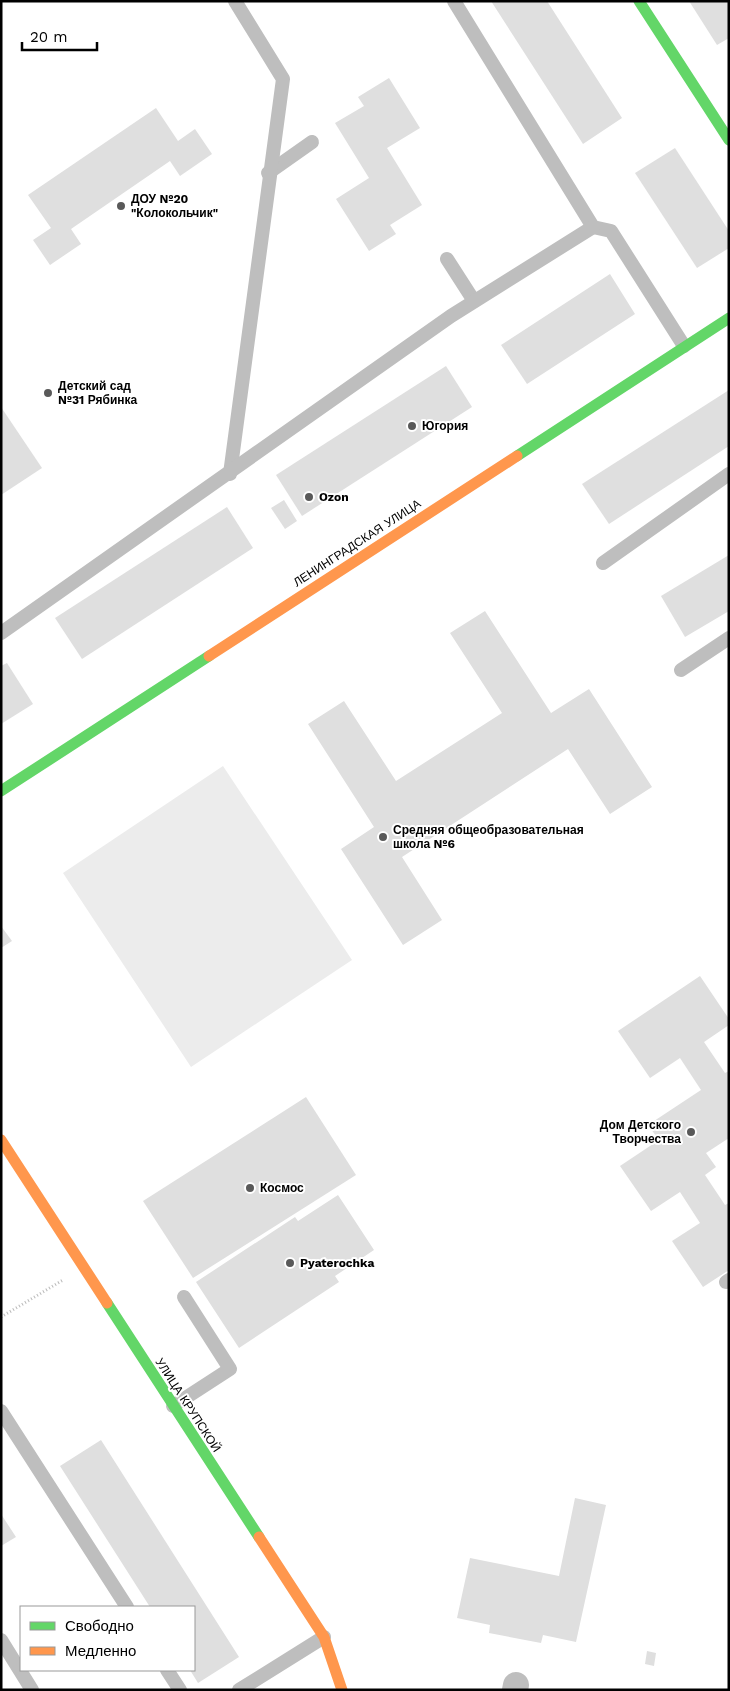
<svg xmlns="http://www.w3.org/2000/svg" width="730" height="1691" font-family="'Work Sans',sans-serif">
<style>
.green{fill:#ececec}
.building{fill:#dfdfdf}
.lines{fill:none;stroke-linecap:round;stroke-linejoin:round}
.path{stroke:#b9b9b9;stroke-width:3;stroke-dasharray:1 2.5;stroke-linecap:butt}
.lane{stroke:#bebebe;stroke-width:14}
.street{stroke:#bebebe;stroke-width:26}
.fast{stroke:#63d668;stroke-width:11}
.slow{stroke:#ff974d;stroke-width:11}
.poi-dot{fill:#595959;stroke:#fff;stroke-width:2}
.labels{text-anchor:middle;dominant-baseline:central;stroke-width:4;stroke-linejoin:round;paint-order:stroke}
.poi-label{font-size:12px;font-weight:bold;fill:#000;stroke:#fff;text-anchor:start}
.street-label{font-size:12px;fill:#000;stroke:#fff}
</style>
<rect width="100%" height="100%" fill="#fff"/>
<!-- green -->
<path class="green" d="M223,766L352,960L191,1067L63,873Z"/>
<!-- building -->
<g class="building">
<path d="M491,1H547L622,118L583,144Z"/>
<path d="M689,1H729V38L717,45Z"/>
<path d="M389,78L420,128L387,148L422,205L390,225L396,234L369,251L336,199L369,178L335,123L364,106L358,97Z"/>
<path d="M156,108L178,141L195,129L212,154L180,176L170,161L71,229L81,244L50,265L33,240L51,228L28,195Z"/>
<path d="M675,148L729,231V248L697,268L635,173Z"/>
<path d="M610,274L635,314L527,384L501,345Z"/>
<path d="M446,366L472,407L302,516L276,475Z"/>
<path d="M729,390V446L609,524L582,484Z"/>
<path d="M1,407L42,468L1,495Z"/>
<path d="M284,500L297,521L285,529L271,508Z"/>
<path d="M227,507L253,548L82,659L55,618Z"/>
<path d="M729,555V611L685,637L661,596Z"/>
<path d="M485,611L551,713L589,689L652,787L610,814L568,749L402,857L442,920L403,945L341,849L374,827L308,724L344,701L396,781L502,713L450,633Z"/>
<path d="M7,663L33,704L1,724V666Z"/>
<path d="M1,926L12,941L1,948Z"/>
<path d="M700,976L729,1019V1025L704,1042L725,1073L729,1071V1138L706,1153L716,1167L705,1175L725,1205L729,1203V1270L703,1287L672,1241L700,1223L680,1192L651,1211L620,1166L659,1140L648,1125L701,1090L680,1058L650,1078L618,1031Z"/>
<path d="M306,1097L356,1175L193,1278L143,1201Z"/>
<path d="M338,1195L374,1250L335,1276L339,1282L239,1348L196,1282L295,1217L298,1221Z"/>
<path d="M101,1440L239,1657L198,1683L190,1670H194V1607H150L60,1466Z"/>
<path d="M575,1498L606,1505L576,1642L543,1635L541,1643L489,1633L490,1625L457,1618L470,1558L559,1576Z"/>
<path d="M1,1514L16,1537L1,1546Z"/>
<path d="M647,1651L656,1653L654,1666L645,1664Z"/>
</g>
<g class="lines">
<!-- path -->
<path class="path" d="M1,1317L63,1280"/>
<!-- lane -->
<g class="lane">
<path d="M454,1L593,227L611,231L684,346"/>
<path d="M268,173L312,142"/>
<path d="M447,259L474,301"/>
<path d="M230,474L283,79L235,1"/>
<path d="M603,563L729,474"/>
<path d="M1,633L451,316L593,227"/>
<path d="M681,670L729,638"/>
<path d="M726,1282L729,1280"/>
<path d="M173,1406L230,1369L184,1297"/>
<path d="M1,1411L127,1607"/>
<path d="M1,1640L32,1690"/>
<path d="M167,1670L180,1690"/>
<path d="M239,1690L324,1637"/>
</g>
<!-- street -->
<path class="street" d="M515,1690L516,1685"/>
<!-- fast -->
<g class="fast">
<path d="M639,1L729,140"/>
<path d="M517,456L729,318"/>
<path d="M1,791L209,656"/>
<path d="M107,1303L259,1537"/>
</g>
<!-- slow -->
<g class="slow">
<path d="M209,656L517,456"/>
<path d="M1,1140L107,1303"/>
<path d="M259,1537L324,1637L342,1690"/>
</g>
</g>
<!-- markers -->
<g class="poi-dot">
<circle cx="121" cy="206" r="5"/>
<circle cx="48" cy="393" r="5"/>
<circle cx="412" cy="426" r="5"/>
<circle cx="309" cy="497" r="5"/>
<circle cx="383" cy="837" r="5"/>
<circle cx="691" cy="1132" r="5"/>
<circle cx="250" cy="1188" r="5"/>
<circle cx="290" cy="1263" r="5"/>
</g>
<g class="labels">
<!-- poi labels -->
<g class="poi-label">
<text x="131" y="199">ДОУ №20<tspan x="131" dy="14">"Колокольчик"</tspan></text>
<text x="58" y="386">Детский сад<tspan x="58" dy="14">№31 Рябинка</tspan></text>
<text x="422" y="426">Югория</text>
<text x="319" y="497">Ozon</text>
<text x="393" y="830">Средняя общеобразовательная<tspan x="393" dy="14">школа №6</tspan></text>
<text x="681" y="1125" text-anchor="end">Дом Детского<tspan x="681" dy="14">Творчества</tspan></text>
<text x="260" y="1188">Космос</text>
<text x="300" y="1263">Pyaterochka</text>
</g>
<!-- street labels -->
<g class="street-label">
<text transform="translate(357 543) rotate(-33)">ЛЕНИНГРАДСКАЯ УЛИЦА</text>
<text transform="translate(188 1405) rotate(57)">УЛИЦА КРУПСКОЙ</text>
</g>
</g>
<!-- border -->
<rect width="730" height="1691" fill="none" stroke="#000000" stroke-width="5"/>
<!-- legend -->
<rect x="20" y="1606" width="175" height="65" fill="#ffffff" stroke="#999999"/>
<rect x="30" y="1622" width="25" height="8" fill="#63d668" stroke="#999999"/>
<text x="65" y="1631" font-size="15" fill="#000000">Свободно</text>
<rect x="30" y="1647" width="25" height="8" fill="#ff974d" stroke="#999999"/>
<text x="65" y="1656" font-size="15" fill="#000000">Медленно</text>
<!-- scale -->
<path d="M22 42v8h75v-8" fill="none" stroke="#000000" stroke-width="2.5"/>
<text x="30" y="42" font-size="15" fill="#000000" stroke="#ffffff" stroke-width="4" paint-order="stroke">20 m</text>
</svg>
